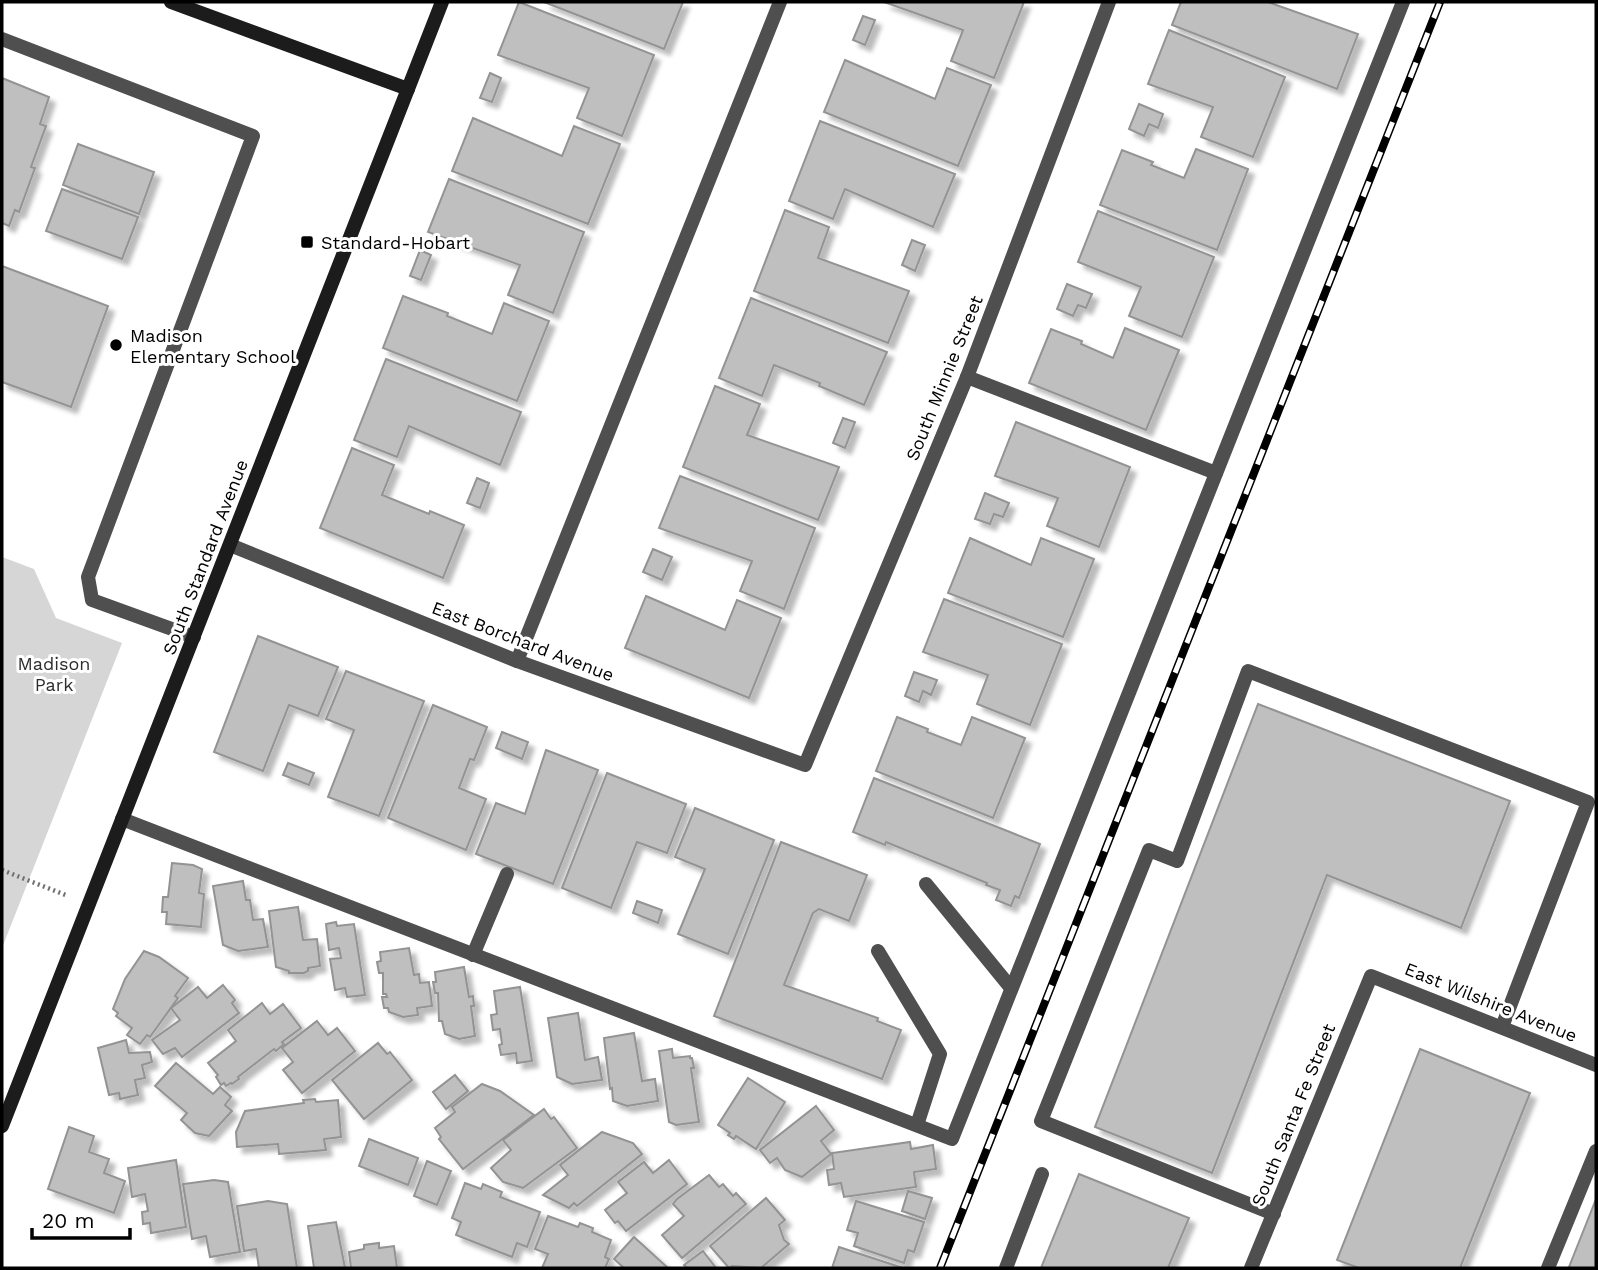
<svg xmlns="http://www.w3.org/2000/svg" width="1598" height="1270" font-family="'Work Sans',sans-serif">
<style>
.green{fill:#d6d6d6}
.building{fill:#bfbfbf;stroke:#939393;stroke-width:2;filter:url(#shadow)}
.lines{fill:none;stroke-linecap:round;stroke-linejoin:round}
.path{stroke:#717171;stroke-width:4.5;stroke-dasharray:2 3.5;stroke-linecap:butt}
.lane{stroke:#4f4f4f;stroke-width:14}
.street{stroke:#4f4f4f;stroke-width:14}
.secondary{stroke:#1c1c1c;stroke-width:14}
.rail-casing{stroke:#000;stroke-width:8}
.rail{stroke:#fff;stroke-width:5;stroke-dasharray:16;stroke-linecap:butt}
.poi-dot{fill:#000;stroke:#fff;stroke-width:2.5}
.labels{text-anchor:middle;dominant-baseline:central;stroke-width:6;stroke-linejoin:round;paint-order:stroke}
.poi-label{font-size:18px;fill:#000;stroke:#fff;text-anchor:start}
.street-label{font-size:18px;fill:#000;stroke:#fff}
.park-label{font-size:18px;fill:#2d2d2d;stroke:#fff}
</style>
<defs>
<filter id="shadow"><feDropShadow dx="6" dy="6" stdDeviation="2" flood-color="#0004"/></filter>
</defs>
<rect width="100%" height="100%" fill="#fff"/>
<!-- green -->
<path class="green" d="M2,557L34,569L56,618L122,643L2,948Z"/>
<!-- building -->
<g class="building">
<path d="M519,2L654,55L622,136L577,118L589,88L498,55Z"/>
<path d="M544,2H683L664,49Z"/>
<path d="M884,2H1024L994,78L951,61L963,30Z"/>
<path d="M1181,2H1268L1358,34L1337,89L1172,25Z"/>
<path d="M863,16L875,20L865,45L853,40Z"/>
<path d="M1169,30L1285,77L1253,157L1201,137L1213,107L1148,84Z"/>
<path d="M845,60L935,99L947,68L991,85L958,166L824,112Z"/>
<path d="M490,73L501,78L492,102L480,98Z"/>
<path d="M2,78L49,97L40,124L46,126L31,167L35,168L19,212L15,210L9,226L2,223Z"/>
<path d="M1139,104L1163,114L1158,128L1149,124L1144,136L1129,129Z"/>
<path d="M473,118L562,156L574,126L620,144L588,224L452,171Z"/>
<path d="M820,121L955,174L933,227L845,189L833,219L789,201Z"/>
<path d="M78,144L154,172L139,214L63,185Z"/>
<path d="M1196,149L1248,169L1217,250L1100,205L1122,150L1153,162L1151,165L1184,178Z"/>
<path d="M449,179L584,232L553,313L508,295L520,265L428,232Z"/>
<path d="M62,189L138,217L122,259L46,231Z"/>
<path d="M785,210L829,227L818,258L909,291L888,343L754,291Z"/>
<path d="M1098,211L1214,257L1182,337L1129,316L1141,287L1078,262Z"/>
<path d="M912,240L925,245L915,271L902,265Z"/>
<path d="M420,250L431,255L421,280L410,276Z"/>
<path d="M2,266L108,306L71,407L2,382Z"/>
<path d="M1067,284L1092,294L1086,308L1078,305L1073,316L1057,309Z"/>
<path d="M403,296L448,313L447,316L492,334L504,303L549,321L517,401L383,348Z"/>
<path d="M751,298L887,352L864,405L819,386L820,383L774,365L762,396L719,378Z"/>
<path d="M1125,328L1179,350L1146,430L1029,383L1051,329L1082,341L1081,344L1113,358Z"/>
<path d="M386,359L521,412L500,465L409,426L397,457L354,440Z"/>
<path d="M715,386L760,404L747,435L839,467L818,520L683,467Z"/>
<path d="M843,418L855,422L845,448L833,443Z"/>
<path d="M1016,422L1130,467L1099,547L1047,526L1058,498L995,476Z"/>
<path d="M352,448L394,465L382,495L429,514L430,511L464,525L443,578L320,528Z"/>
<path d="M680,476L815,528L784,609L740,591L752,561L659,528Z"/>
<path d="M477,478L489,483L480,508L467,503Z"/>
<path d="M985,493L1009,503L1003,517L994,514L990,524L975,519Z"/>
<path d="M970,538L1031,565L1041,538L1094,559L1063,637L948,593Z"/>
<path d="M653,549L672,557L662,580L643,572Z"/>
<path d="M646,596L725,630L737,600L781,618L749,698L625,648Z"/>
<path d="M944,599L1062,644L1030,725L977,704L988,675L923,652Z"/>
<path d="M258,636L338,667L318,716L289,705L263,771L214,752Z"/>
<path d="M346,671L424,701L379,816L328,797L354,730L326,719Z"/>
<path d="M914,672L937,680L931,695L923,691L919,702L905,696Z"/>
<path d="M1258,704L1510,801L1461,928L1327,875L1212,1173L1095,1127Z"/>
<path d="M433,705L487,727L474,760L470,759L459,788L486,799L466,850L388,818Z"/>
<path d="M897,717L928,729L927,732L961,745L972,717L1025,738L993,818L876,771Z"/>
<path d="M502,732L528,742L522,759L496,748Z"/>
<path d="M546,750L598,770L553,884L476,854L496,803L525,814Z"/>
<path d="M288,763L314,773L309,785L283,775Z"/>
<path d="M607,773L686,804L667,853L637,842L611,908L562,888Z"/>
<path d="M874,778L1040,844L1019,898L1015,896L1011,906L996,900L1000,890L986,885L987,883L886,842L885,845L853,832Z"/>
<path d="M695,808L774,840L728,954L678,934L705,869L675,857Z"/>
<path d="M781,842L867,875L849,921L819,909L813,913L784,985L878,1018L877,1021L901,1030L882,1079L714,1016Z"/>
<path d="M172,863L193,865L202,869L199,893L204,894L201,927L166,924L167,912H162L163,897H168Z"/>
<path d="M243,881L246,900H250L253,920L263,919L268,947L238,951L223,945L213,886Z"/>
<path d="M637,901L662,910L658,923L633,913Z"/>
<path d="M298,907L303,940L317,939L320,966L308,968V971L304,973H289V971L276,967L269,911Z"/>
<path d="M336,922L337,926L354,924L365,995L347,997L345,988L335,990L330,959L341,958L339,948L329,950L326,924Z"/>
<path d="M409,948L414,975L419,974L420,983L429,982L432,1006L417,1008L418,1015L403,1017L389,1012L388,1008H384L382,997H387L386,994H383V973H379L377,962L381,961L380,952Z"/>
<path d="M144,951L159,957L188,978L175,996L178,998L150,1037L147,1035L140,1044L127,1035L132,1028L116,1016L118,1013L113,1009L125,979Z"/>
<path d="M464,967L469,997L473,996L474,1006H471L475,1036L459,1039L445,1034L442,1021H439L438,993H435L433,982H436L435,972Z"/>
<path d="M223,985L235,1000L232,1003L239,1013L182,1057L175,1048L163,1054L152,1040L180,1020L171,1008L198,987L207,998Z"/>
<path d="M520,987L532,1061L517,1063L516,1053L501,1055L499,1045L502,1044L500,1029L493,1030L491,1015L497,1014L494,991Z"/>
<path d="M262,1003L270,1014L283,1004L301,1028L282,1042L284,1044L276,1051L274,1049L238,1077L239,1079L232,1084L231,1083L226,1086L224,1083L221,1085L216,1077L218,1075L208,1063L236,1041L228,1030Z"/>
<path d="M578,1013L585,1060L598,1057L602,1080L572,1084L557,1077L548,1018Z"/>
<path d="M317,1021L328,1035L337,1028L355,1051L302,1093L283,1070L293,1062L282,1048Z"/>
<path d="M634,1033L642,1081L655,1079L658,1101L627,1106L613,1101L612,1088L610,1089L604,1038Z"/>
<path d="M126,1040L129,1053L150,1052L152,1062L142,1065L145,1078L135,1080L138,1095L120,1099L119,1093L109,1095L98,1048Z"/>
<path d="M378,1043L387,1054L390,1052L412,1080L364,1119L332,1080Z"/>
<path d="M672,1049L673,1058L690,1056V1058H692L694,1068H691L699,1122L676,1125L669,1122L659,1051Z"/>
<path d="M1420,1049L1530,1093L1460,1268H1359L1337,1260Z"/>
<path d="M176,1063L213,1094L220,1087L231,1097L225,1105L232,1111L209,1136L195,1133L181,1120L187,1113L155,1086Z"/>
<path d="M455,1075L468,1091L446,1109L433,1092Z"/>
<path d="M748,1078L785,1102L756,1149L736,1136L734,1139L728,1135L730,1133L718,1125Z"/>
<path d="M482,1084L500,1091L534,1115L463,1169L439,1139L441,1137L435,1128L455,1112L452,1107Z"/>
<path d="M315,1099L316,1102L338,1100L341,1137L324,1139L326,1150L279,1154L278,1144L237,1147L236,1132L245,1111L304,1103L303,1100Z"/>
<path d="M816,1106L834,1130L821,1141L831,1154L802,1177L785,1170L777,1158L770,1163L760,1150Z"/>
<path d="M544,1109L551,1119L554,1117L577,1148L523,1188L503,1182L491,1168L511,1150L503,1140Z"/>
<path d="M69,1127L94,1136L89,1152L109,1159L104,1173L125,1181L114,1213L48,1189Z"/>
<path d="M602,1132L633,1143L642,1154L577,1206L574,1203L569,1208L543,1195L568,1175L560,1165Z"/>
<path d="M369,1139L418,1158L408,1185L359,1166Z"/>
<path d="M910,1142L911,1149L933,1145L936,1169L914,1172L916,1187L844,1197L841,1183L829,1185L827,1170L834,1169L832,1153Z"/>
<path d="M176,1160L186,1227L151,1233L150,1223L143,1224L142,1212L148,1211L145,1194L132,1197L128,1168Z"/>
<path d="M669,1160L687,1184L626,1231L618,1221L615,1223L605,1210L627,1193L618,1182L644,1162L653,1173Z"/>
<path d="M427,1161L451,1171L437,1205L414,1196Z"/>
<path d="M1079,1174L1189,1218L1168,1268H1041Z"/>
<path d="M709,1175L719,1187L723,1184L733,1196L736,1193L746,1204L682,1258L662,1235L684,1216L673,1204L677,1199Z"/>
<path d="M214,1180L228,1182L240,1252L210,1257L206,1236L192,1239L183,1184Z"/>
<path d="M465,1183L481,1189L483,1184L502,1192L500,1197L540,1212L527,1247L517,1243L512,1257L456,1235L461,1222L452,1218Z"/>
<path d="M908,1191L932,1198L925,1219L902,1211Z"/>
<path d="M766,1198L785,1220L779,1225L784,1240L789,1244L761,1268L732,1266L729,1268L710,1246Z"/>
<path d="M1596,1199V1268H1571L1569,1267Z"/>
<path d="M268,1201L287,1204L297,1268H259L256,1249L244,1251L237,1206Z"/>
<path d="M856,1201L924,1222L914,1252L908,1250L904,1263L854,1246L858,1233L847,1230Z"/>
<path d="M548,1216L578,1227L580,1223L593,1228L592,1232L611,1240L605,1257L609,1259L605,1268H542L548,1254L535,1249Z"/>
<path d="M336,1222L345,1268H314L308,1226Z"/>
<path d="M634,1237L668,1268H624L614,1259Z"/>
<path d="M379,1243V1248L394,1246L397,1268H351L349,1252L364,1249V1245Z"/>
<path d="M839,1247L903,1268H832Z"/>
<path d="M703,1251L716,1268H687L684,1265Z"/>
</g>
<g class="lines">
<!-- path -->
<path class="path" d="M2,870L68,896"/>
<!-- lane -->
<g class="lane">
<path d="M2,39L253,136L88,577L92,600L194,637"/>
<path d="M967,377L1216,473"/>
<path d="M517,661L780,2"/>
<path d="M122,819L952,1139L1403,2"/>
<path d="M926,884L1011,988"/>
<path d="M878,951L940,1054L917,1125"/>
<path d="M473,955L507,874"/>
<path d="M1274,1214L1041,1121L1149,850L1177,861L1248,671L1588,802L1502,1027"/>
<path d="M1006,1268L1042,1174"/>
<path d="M1548,1268L1596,1151"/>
</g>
<!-- street -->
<g class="street">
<path d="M230,545L517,661L805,765L967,377L1109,2"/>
<path d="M1251,1268L1371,976L1596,1065"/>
</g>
<!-- secondary -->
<g class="secondary">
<path d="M171,2L408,89"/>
<path d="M2,1126L442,2"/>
</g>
<!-- rail casing -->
<g class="rail-casing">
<path id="rail" d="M940,1268L1440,2"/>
</g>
<!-- rail -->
<use href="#rail" class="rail"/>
</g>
<!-- markers -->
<g class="poi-dot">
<rect x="300" y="235" width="14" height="14" rx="3.5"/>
<circle cx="116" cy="345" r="7"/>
</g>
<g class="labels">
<!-- poi labels -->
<g class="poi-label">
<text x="321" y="242">Standard-Hobart</text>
<text x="130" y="335">Madison<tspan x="130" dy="21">Elementary School</tspan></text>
</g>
<!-- street labels -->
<g class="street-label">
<text transform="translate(944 378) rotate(-68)">South Minnie Street</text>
<text transform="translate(205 557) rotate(-69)">South Standard Avenue</text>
<text transform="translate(523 641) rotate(21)">East Borchard Avenue</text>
<text transform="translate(1491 1002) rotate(22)">East Wilshire Avenue</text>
<text transform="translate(1293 1115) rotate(-68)">South Santa Fe Street</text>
</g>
<!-- park labels -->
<g class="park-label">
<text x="54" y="663">Madison<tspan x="54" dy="21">Park</tspan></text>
</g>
</g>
<!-- border -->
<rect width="1598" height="1270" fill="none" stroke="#000000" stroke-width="7"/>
<!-- scale -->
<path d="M32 1228v10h98v-10" fill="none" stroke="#000000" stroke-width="3.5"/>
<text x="42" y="1228" font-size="21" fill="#000000" stroke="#ffffff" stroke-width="5" paint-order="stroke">20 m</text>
</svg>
